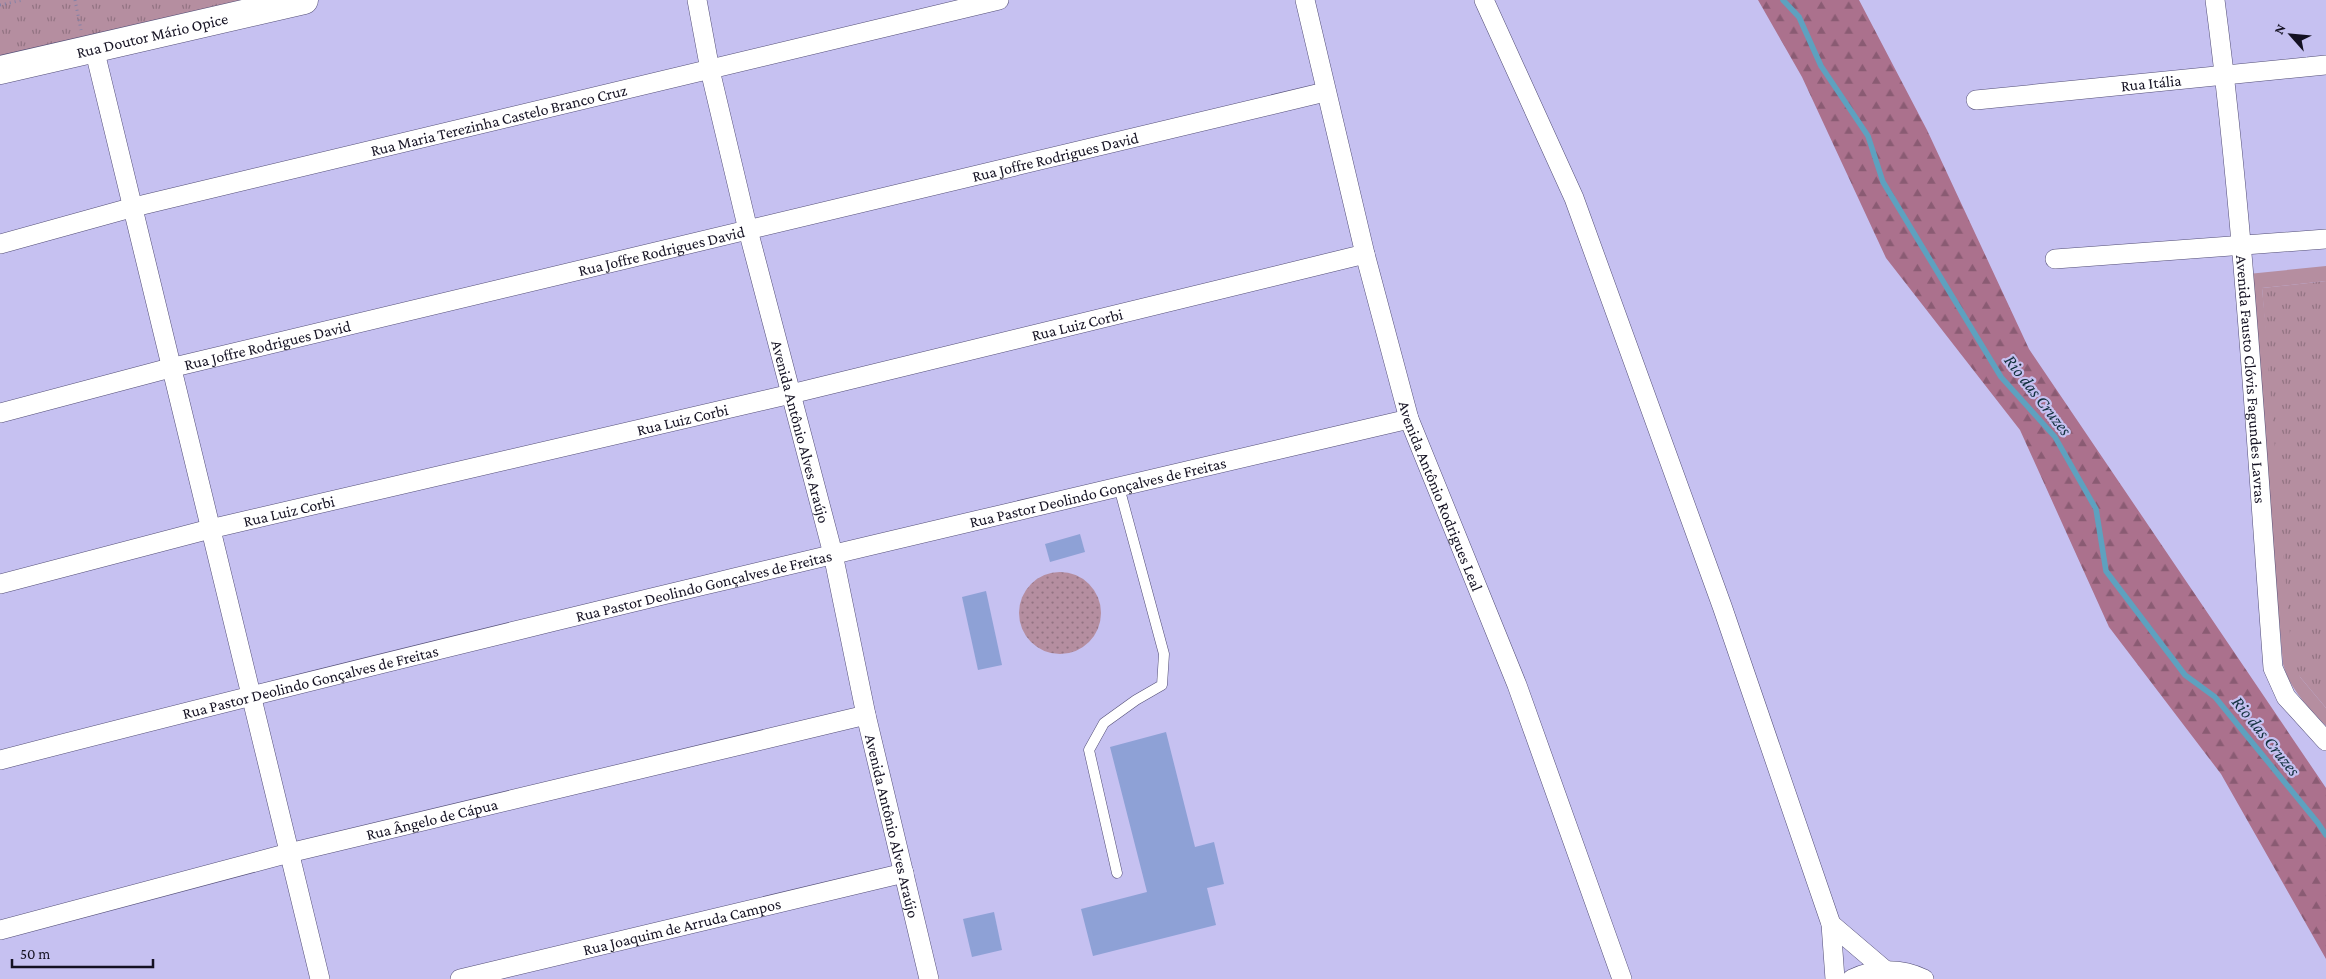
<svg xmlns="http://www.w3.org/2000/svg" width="2326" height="979" font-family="'Crimson Pro',serif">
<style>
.grass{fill:#b58ea0}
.forest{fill:url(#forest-firs)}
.park{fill:url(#park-tufts)}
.garden{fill:url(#garden-dots)}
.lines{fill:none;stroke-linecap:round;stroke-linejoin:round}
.stream{stroke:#5ea1bf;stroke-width:5.5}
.building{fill:#8ea1d6}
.lane-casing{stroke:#524d76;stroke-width:11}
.street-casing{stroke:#524d76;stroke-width:20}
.secondary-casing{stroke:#524d76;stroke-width:29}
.path{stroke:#8682a6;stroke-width:3;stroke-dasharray:1 4;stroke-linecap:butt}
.lane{stroke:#fff;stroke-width:10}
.street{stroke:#fff;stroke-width:19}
.secondary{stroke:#fff;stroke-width:28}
.labels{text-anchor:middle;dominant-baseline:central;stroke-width:4.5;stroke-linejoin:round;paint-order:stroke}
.street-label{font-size:16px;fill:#141122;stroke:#c6c1f1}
.water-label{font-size:18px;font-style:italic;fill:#11303e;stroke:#c6c1f1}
</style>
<defs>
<pattern id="forest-firs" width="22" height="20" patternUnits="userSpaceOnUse" patternTransform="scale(1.25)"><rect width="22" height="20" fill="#ab718d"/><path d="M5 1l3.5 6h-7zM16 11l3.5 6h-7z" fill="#8a5b73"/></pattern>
<pattern id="park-tufts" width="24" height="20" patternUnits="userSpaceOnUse" patternTransform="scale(1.25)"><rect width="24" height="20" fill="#b58ea0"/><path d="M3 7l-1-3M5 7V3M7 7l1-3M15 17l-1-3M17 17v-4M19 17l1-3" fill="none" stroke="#927382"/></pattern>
<pattern id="garden-dots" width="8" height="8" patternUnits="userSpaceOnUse" patternTransform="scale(1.25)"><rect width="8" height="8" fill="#b58ea0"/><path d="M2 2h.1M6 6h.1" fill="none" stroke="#927382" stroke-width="1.8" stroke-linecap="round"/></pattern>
</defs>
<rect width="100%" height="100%" fill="#c6c1f1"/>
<!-- grass -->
<path class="grass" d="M2326,266V281L2262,288L2300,677L2326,708V726C2308,707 2290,690 2283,664L2248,274Z"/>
<!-- forest -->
<path class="forest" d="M1758,0H1859L1927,130L2029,349L2326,788V959L2221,774L2109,627L2020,430L1886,258L1802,77Z"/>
<!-- park -->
<g class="park">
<path d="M0,0H259L0,59Z"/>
<path d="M2326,281V708L2300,677L2292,659L2262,288Z"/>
</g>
<!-- garden -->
<circle class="garden" cx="1060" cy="613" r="41"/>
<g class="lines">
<!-- stream -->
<path class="stream" d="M1783,0L1799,17L1821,66L1868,136L1883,182L2001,377L2055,437L2096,509L2106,571L2185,675L2215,697L2318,823L2326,835"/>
</g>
<!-- building -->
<g class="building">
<path d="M1080,534L1085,552L1050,562L1045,544Z"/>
<path d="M986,591L1002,665L978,670L962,597Z"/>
<path d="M1166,732L1195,847L1214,842L1224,884L1207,888L1216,925L1093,956L1081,909L1147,892L1110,747Z"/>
<path d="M994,912L1002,950L972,957L963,919Z"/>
</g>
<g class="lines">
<!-- lane casing -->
<g class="lane-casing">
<path id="lane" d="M1117,873L1089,750L1104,723L1136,700L1162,685L1164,654L1119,487"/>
</g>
<!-- street casing -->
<g class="street-casing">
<g id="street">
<path id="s1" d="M697,0L710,70L748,230L833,554L866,715L929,979"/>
<path id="s2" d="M1305,0L1365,254L1409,419L1517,685L1622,979"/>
<path d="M1484,0L1574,198L1722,606L1831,924L1835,979"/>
<path id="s3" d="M2215,0C2244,221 2256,445 2273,668L2286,697L2326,741"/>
<path d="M94,48L320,979"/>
<path id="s4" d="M1976,100L2326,65"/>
<path id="s5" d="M0,244L134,207L999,0"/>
<path d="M2055,259L2326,239"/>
<path id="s6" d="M0,413L170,368L1325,92"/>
<path id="s7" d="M0,584L210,529L791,394L1365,254"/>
<path id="s8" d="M0,760C468,639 938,529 1409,419"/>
<path d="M1831,924L1885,970"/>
<path id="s9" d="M0,930L289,853L866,715"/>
<path id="s10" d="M460,979L904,873"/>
<path d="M1852,979C1874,968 1902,968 1924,979"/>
</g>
</g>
<!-- secondary casing -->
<g class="secondary-casing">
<g id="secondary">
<path id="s11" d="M0,70L304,0"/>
</g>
</g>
<!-- path -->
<g class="path">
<path d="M75,0L81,30"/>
<path d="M0,5L23,0"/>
</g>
<!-- lane -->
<use href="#lane" class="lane"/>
<!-- street -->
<use href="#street" class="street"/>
<!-- secondary -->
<use href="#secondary" class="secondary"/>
</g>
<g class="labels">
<!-- street labels -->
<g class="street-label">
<text stroke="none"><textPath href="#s11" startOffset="156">Rua Doutor Mário Opice</textPath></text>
<text stroke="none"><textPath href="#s4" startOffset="176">Rua Itália</textPath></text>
<text stroke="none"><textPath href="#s5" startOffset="514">Rua Maria Terezinha Castelo Branco Cruz</textPath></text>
<text stroke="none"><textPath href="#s6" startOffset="1086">Rua Joffre Rodrigues David</textPath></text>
<text stroke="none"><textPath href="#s6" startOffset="681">Rua Joffre Rodrigues David</textPath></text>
<text stroke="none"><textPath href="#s7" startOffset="1108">Rua Luiz Corbi</textPath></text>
<text stroke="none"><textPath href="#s6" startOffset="276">Rua Joffre Rodrigues David</textPath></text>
<text stroke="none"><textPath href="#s3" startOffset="381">Avenida Fausto Clóvis Fagundes Lavras</textPath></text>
<text stroke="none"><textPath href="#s7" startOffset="702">Rua Luiz Corbi</textPath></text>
<text stroke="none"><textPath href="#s1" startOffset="444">Avenida Antônio Alves Araújo</textPath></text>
<text stroke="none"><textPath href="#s8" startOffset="1130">Rua Pastor Deolindo Gonçalves de Freitas</textPath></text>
<text stroke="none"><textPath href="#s2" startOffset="515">Avenida Antônio Rodrigues Leal</textPath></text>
<text stroke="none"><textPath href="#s7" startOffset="298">Rua Luiz Corbi</textPath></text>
<text stroke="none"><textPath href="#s8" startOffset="725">Rua Pastor Deolindo Gonçalves de Freitas</textPath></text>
<text stroke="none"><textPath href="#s8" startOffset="320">Rua Pastor Deolindo Gonçalves de Freitas</textPath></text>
<text stroke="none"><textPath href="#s9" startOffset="446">Rua Ângelo de Cápua</textPath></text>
<text stroke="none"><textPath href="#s1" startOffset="849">Avenida Antônio Alves Araújo</textPath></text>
<text stroke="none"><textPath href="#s10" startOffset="228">Rua Joaquim de Arruda Campos</textPath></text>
</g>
<!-- water labels -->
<g class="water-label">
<text transform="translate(2038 395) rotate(52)">Rio das Cruzes</text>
<text transform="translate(2266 736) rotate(51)">Rio das Cruzes</text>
</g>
</g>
<!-- north arrow -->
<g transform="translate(2291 35) rotate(297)" stroke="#c6c1f1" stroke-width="4" paint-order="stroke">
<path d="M0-4L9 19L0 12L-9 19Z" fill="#141122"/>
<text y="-8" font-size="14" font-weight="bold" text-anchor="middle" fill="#141122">N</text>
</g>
<!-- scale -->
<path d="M12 959v8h141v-8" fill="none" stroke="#141122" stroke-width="2.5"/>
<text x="20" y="959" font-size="15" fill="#141122" stroke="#c6c1f1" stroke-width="4" paint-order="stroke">50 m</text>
</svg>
